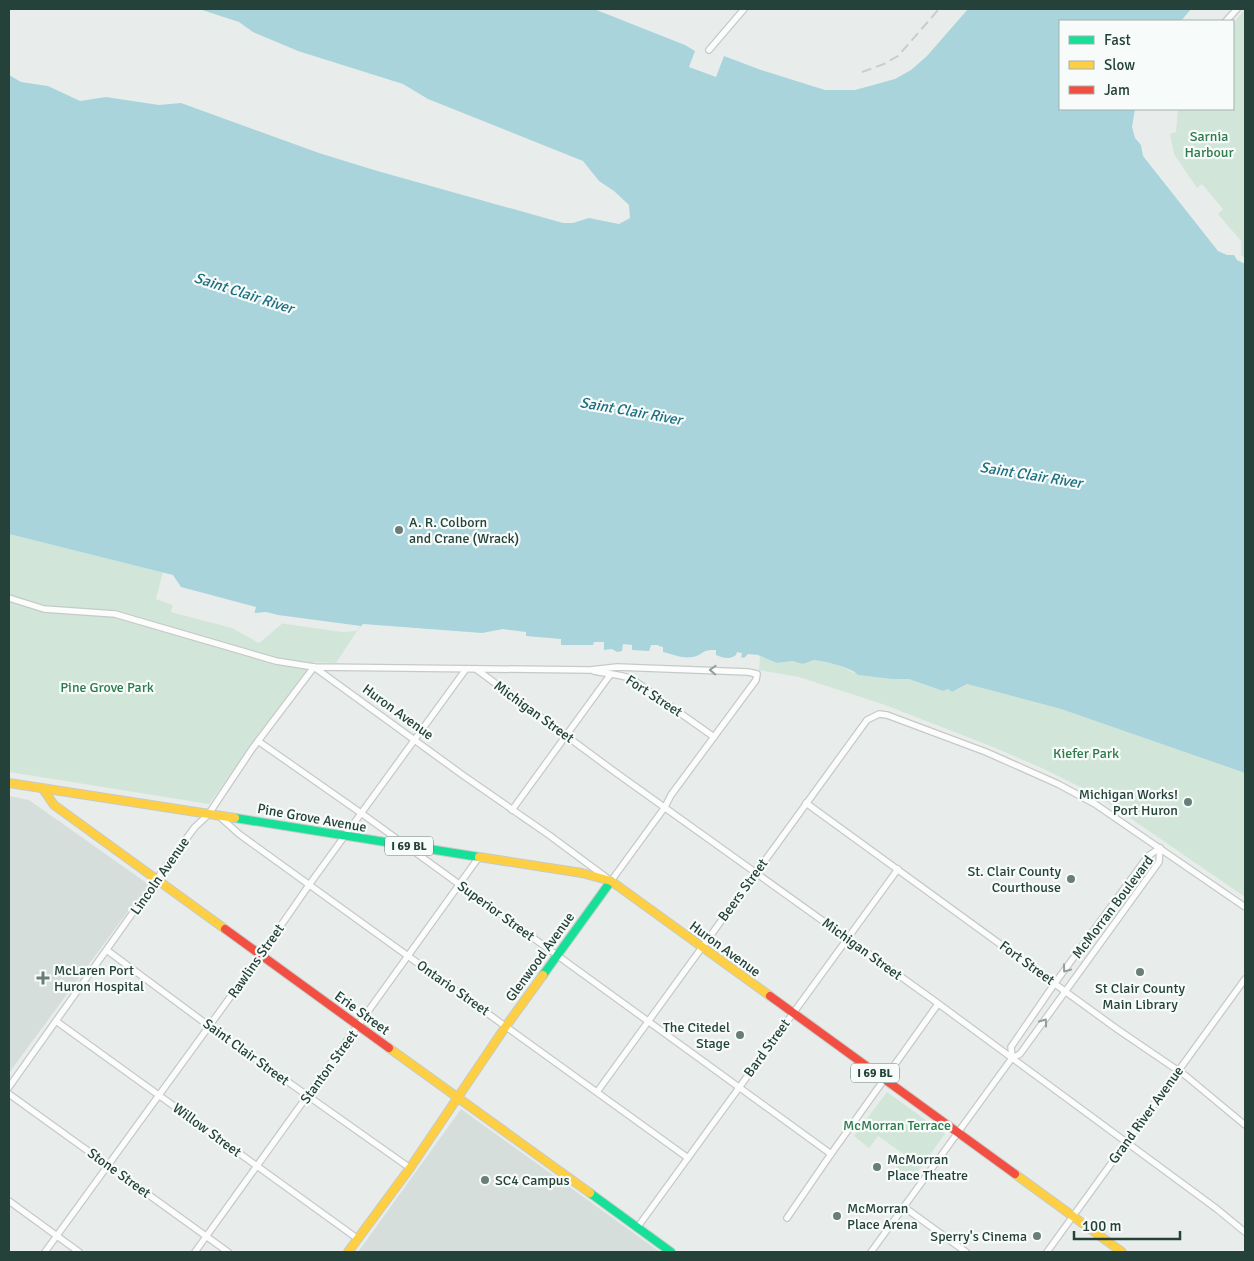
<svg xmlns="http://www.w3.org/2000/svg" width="1254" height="1261" font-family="Signika,sans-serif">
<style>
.built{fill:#d6dedb}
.green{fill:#d1e6d8}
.water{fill:#a9d4db}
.pier{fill:#e8edeb}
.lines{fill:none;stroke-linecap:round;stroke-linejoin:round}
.street-casing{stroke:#c5cac8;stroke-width:8}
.fast-casing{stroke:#c3cbc8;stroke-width:10}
.slow-casing{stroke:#c3cbc8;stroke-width:10}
.jam-casing{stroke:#c3cbc8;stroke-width:10}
.street{stroke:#fcfcfc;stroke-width:5.5}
.fast{stroke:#16e098;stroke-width:8}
.slow{stroke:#ffcf43;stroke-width:8}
.jam{stroke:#f24e42;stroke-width:8}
.rail{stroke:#c9cdcc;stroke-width:2;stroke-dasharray:10 5;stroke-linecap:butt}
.oneway{stroke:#909f9b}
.poi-dot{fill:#697e78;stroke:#f7fbf9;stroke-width:2}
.labels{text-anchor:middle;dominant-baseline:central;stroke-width:4.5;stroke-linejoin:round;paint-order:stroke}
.shield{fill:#f7fbf9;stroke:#637a73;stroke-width:1}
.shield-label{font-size:12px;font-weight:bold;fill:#24423a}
.park-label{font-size:14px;fill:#2d7a4b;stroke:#f7fbf9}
.poi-label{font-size:14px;fill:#24423a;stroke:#f7fbf9;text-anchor:start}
.street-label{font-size:14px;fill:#24423a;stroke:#f7fbf9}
.water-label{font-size:15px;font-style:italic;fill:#1c6f80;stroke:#f7fbf9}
</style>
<rect width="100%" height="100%" fill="#e8edeb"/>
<!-- built -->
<g class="built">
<path d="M9,796L29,800L148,884L9,1073Z"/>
<path d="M461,1109L660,1252H358Z"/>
</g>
<!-- green -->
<g class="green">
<path d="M1245,9V258L1241,255V241L1218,214L1223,209L1202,184L1197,188L1174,154L1170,134L1176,132L1178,109H1233V24Z"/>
<path d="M9,534L163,572L156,599L173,605L171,612L232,628L259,643L284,622L357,631L336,663L313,662L209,804L9,772Z"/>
<path d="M760,656L777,663L792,661L803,664L814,660L826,662L841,666L858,675L892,679H909L943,691L948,689L953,692L967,684L1061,709L1245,773V897L1098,796L1044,769L993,747L885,705L799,677L759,670Z"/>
<path d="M887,1092L945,1134L912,1179L896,1167L905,1155L878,1136L869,1148L854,1136Z"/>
</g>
<!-- water -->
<path class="water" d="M199,9H594L685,45L695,51L689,67L716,77L724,56L761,70L825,90H855L895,79L911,70L927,56L968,9H1191L1181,21H1060V109H1135L1132,127L1135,138L1141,145L1143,156L1218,251L1227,255H1234L1237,260L1245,264V773L1061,709L967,684L952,692L948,689L943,691L909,679H892L858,675L853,671L841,666L826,662L814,660L803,664L792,661L777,663L758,655L748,654L744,658L741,657L742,653L737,652L736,655C729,660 724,658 716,655V650C701,649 704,655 692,657C683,659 672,654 663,652V647L659,646L658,645H651L649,651L632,650V645L623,644L622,651L617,652L612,649L604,650V642H594L593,645H561V639L526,636V632L503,629L482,633L363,624L357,631L342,630L254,615L256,607L181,587L173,575L9,534V75L21,82L48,86L80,101L106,97L159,105L181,103L319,153L374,170L563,223H573L589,218L619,224L630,218L629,205L614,191L599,181L583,161L428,99L403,84L298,51L253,32L239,22Z"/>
<!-- pier -->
<path class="pier" d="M266,612L278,615L361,626L357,631L342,632L279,623L254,615V613Z"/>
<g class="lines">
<!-- street casing -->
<g class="street-casing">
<g id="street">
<path d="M1226,21L1237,9"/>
<path d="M709,50L744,9"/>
<path d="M9,598L44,609L115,614L276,661L314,667L590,670L617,667L748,672L757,674L756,680L671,795L665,807L611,881L549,835L464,776L314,667"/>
<path d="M476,669L615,772L932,999L1217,1209L1245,1232"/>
<path d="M594,671C607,674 620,674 632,679L714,737"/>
<path d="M258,741L368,818L831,1154"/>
<path d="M806,803L1117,1029L1186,1076L1245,1125"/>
<path d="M512,810L610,675"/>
<path d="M219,816L239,834L358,920L688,1158"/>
<path d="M108,951L209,1026L410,1168"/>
<path d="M56,1021L358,1239"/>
<path d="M1012,1058L1011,1047L1055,983L1148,856L1160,848"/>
<path d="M9,1087L161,873L195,827L208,815L252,749L314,667"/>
<path d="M597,1092L867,720L879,714L887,715L986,752L1058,784L1095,804L1245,907"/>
<path d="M9,1094L228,1252"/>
<path d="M9,1201L79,1252"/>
<path d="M904,1207L966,1252"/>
<path d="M787,1218L831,1154L938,1004"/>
<path d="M637,1228L898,869"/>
<path d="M45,1252L255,963L309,885L466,669"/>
<path d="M195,1252L479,857"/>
<path d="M871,1252L1012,1058L1020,1054L1159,862L1160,848"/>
<path d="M1047,1252L1245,979"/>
</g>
</g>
<!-- fast casing -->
<g class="fast-casing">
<g id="fast">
<path d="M235,818L479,857"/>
<path d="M543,975L611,881"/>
<path d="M590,1193L671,1252"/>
</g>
</g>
<!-- slow casing -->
<g class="slow-casing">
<g id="slow">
<path d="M9,783L235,818"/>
<path d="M43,789L54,805L225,929"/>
<path d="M479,857L582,873L611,881L770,996"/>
<path d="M389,1048L590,1193"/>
<path d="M1015,1174L1122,1252"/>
<path d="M348,1252L410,1168L506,1026L543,975"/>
</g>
</g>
<!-- jam casing -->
<g class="jam-casing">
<g id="jam">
<path d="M225,929L389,1048"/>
<path d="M770,996L1015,1174"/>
</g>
</g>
<!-- street -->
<use href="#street" class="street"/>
<!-- fast -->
<use href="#fast" class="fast"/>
<!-- slow -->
<use href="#slow" class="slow"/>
<!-- jam -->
<use href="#jam" class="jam"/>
<!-- rail -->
<path class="rail" d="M862,72L884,64L898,56L939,9"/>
</g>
<!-- one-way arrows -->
<defs><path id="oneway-chevron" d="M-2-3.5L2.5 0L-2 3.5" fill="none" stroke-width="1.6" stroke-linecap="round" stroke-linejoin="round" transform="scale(1.25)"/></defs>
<g class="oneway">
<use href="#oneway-chevron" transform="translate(713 670) rotate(-178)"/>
<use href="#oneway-chevron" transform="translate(1066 969) rotate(127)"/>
<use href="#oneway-chevron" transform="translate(1044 1022) rotate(-54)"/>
</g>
<!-- markers -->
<g class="poi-dot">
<circle cx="399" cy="530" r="5"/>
<circle cx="1188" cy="802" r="5"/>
<circle cx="1071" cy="879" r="5"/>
<circle cx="1140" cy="972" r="5"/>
<path d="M40.5 970.5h5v5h5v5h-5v5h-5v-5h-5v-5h5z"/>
<circle cx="740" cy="1035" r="5"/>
<circle cx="877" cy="1167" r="5"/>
<circle cx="485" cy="1180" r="5"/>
<circle cx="837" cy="1216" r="5"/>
<circle cx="1037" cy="1236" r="5"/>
</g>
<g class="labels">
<!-- shield labels -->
<g class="shield">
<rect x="385" y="836.5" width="48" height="19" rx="4"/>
<rect x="851" y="1063.5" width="48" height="19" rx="4"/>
</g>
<g class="shield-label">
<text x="409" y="846">I 69 BL</text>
<text x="875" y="1073">I 69 BL</text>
</g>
<!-- park labels -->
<g class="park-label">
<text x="1209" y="136">Sarnia<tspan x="1209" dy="16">Harbour</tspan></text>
<text x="107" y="687">Pine Grove Park</text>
<text x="1086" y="753">Kiefer Park</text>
<text x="897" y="1125">McMorran Terrace</text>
</g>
<!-- poi labels -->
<g class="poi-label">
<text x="409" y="522">A. R. Colborn<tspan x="409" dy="16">and Crane (Wrack)</tspan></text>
<text x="1178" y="794" text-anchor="end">Michigan Works!<tspan x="1178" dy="16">Port Huron</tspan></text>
<text x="1061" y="871" text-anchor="end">St. Clair County<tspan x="1061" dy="16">Courthouse</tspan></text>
<text x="54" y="970">McLaren Port<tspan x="54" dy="16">Huron Hospital</tspan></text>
<text x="1140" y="988" text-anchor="middle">St Clair County<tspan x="1140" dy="16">Main Library</tspan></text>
<text x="730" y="1027" text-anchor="end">The Citedel<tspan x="730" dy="16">Stage</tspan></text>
<text x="887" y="1159">McMorran<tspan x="887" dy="16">Place Theatre</tspan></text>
<text x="495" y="1180">SC4 Campus</text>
<text x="847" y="1208">McMorran<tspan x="847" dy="16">Place Arena</tspan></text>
<text x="1027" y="1236" text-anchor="end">Sperry's Cinema</text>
</g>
<!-- street labels -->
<g class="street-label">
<text transform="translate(654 696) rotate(33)">Fort Street</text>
<text transform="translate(398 712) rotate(36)">Huron Avenue</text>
<text transform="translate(534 712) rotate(36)">Michigan Street</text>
<text transform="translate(312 818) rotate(10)">Pine Grove Avenue</text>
<text transform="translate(160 876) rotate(-55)">Lincoln Avenue</text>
<text transform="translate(743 890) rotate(-54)">Beers Street</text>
<text transform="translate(1113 907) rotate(-53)">McMorran Boulevard</text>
<text transform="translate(496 911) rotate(36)">Superior Street</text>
<text transform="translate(725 949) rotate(36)">Huron Avenue</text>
<text transform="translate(862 949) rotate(36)">Michigan Street</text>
<text transform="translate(540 957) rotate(-54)">Glenwood Avenue</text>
<text transform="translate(256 961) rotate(-55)">Rawlins Street</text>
<text transform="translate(1027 963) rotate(36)">Fort Street</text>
<text transform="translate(453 988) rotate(35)">Ontario Street</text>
<text transform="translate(362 1013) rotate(36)">Erie Street</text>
<text transform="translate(767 1048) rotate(-54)">Bard Street</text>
<text transform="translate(246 1052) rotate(36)">Saint Clair Street</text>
<text transform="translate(329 1067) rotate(-54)">Stanton Street</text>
<text transform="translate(1146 1115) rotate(-54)">Grand River Avenue</text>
<text transform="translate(207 1130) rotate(36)">Willow Street</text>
<text transform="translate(119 1173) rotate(36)">Stone Street</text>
</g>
<!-- water labels -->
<g class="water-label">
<text transform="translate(244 293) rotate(18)">Saint Clair River</text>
<text transform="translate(631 411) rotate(10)">Saint Clair River</text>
<text transform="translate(1031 475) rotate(9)">Saint Clair River</text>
</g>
</g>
<!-- border -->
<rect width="1254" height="1261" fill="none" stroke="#24423a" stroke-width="20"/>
<!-- legend -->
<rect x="1059" y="20" width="175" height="90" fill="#f7fbf9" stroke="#a3b1ad"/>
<rect x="1069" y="36" width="25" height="8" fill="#16e098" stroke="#a3b1ad"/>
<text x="1104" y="45" font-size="15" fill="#24423a">Fast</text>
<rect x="1069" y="61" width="25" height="8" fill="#ffcf43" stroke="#a3b1ad"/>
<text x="1104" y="70" font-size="15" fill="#24423a">Slow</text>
<rect x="1069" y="86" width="25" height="8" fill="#f24e42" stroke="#a3b1ad"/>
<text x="1104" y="95" font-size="15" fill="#24423a">Jam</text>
<!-- scale -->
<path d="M1074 1231v8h106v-8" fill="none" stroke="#24423a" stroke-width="2.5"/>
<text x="1082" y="1231" font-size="15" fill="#24423a" stroke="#f7fbf9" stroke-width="4" paint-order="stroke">100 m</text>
</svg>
